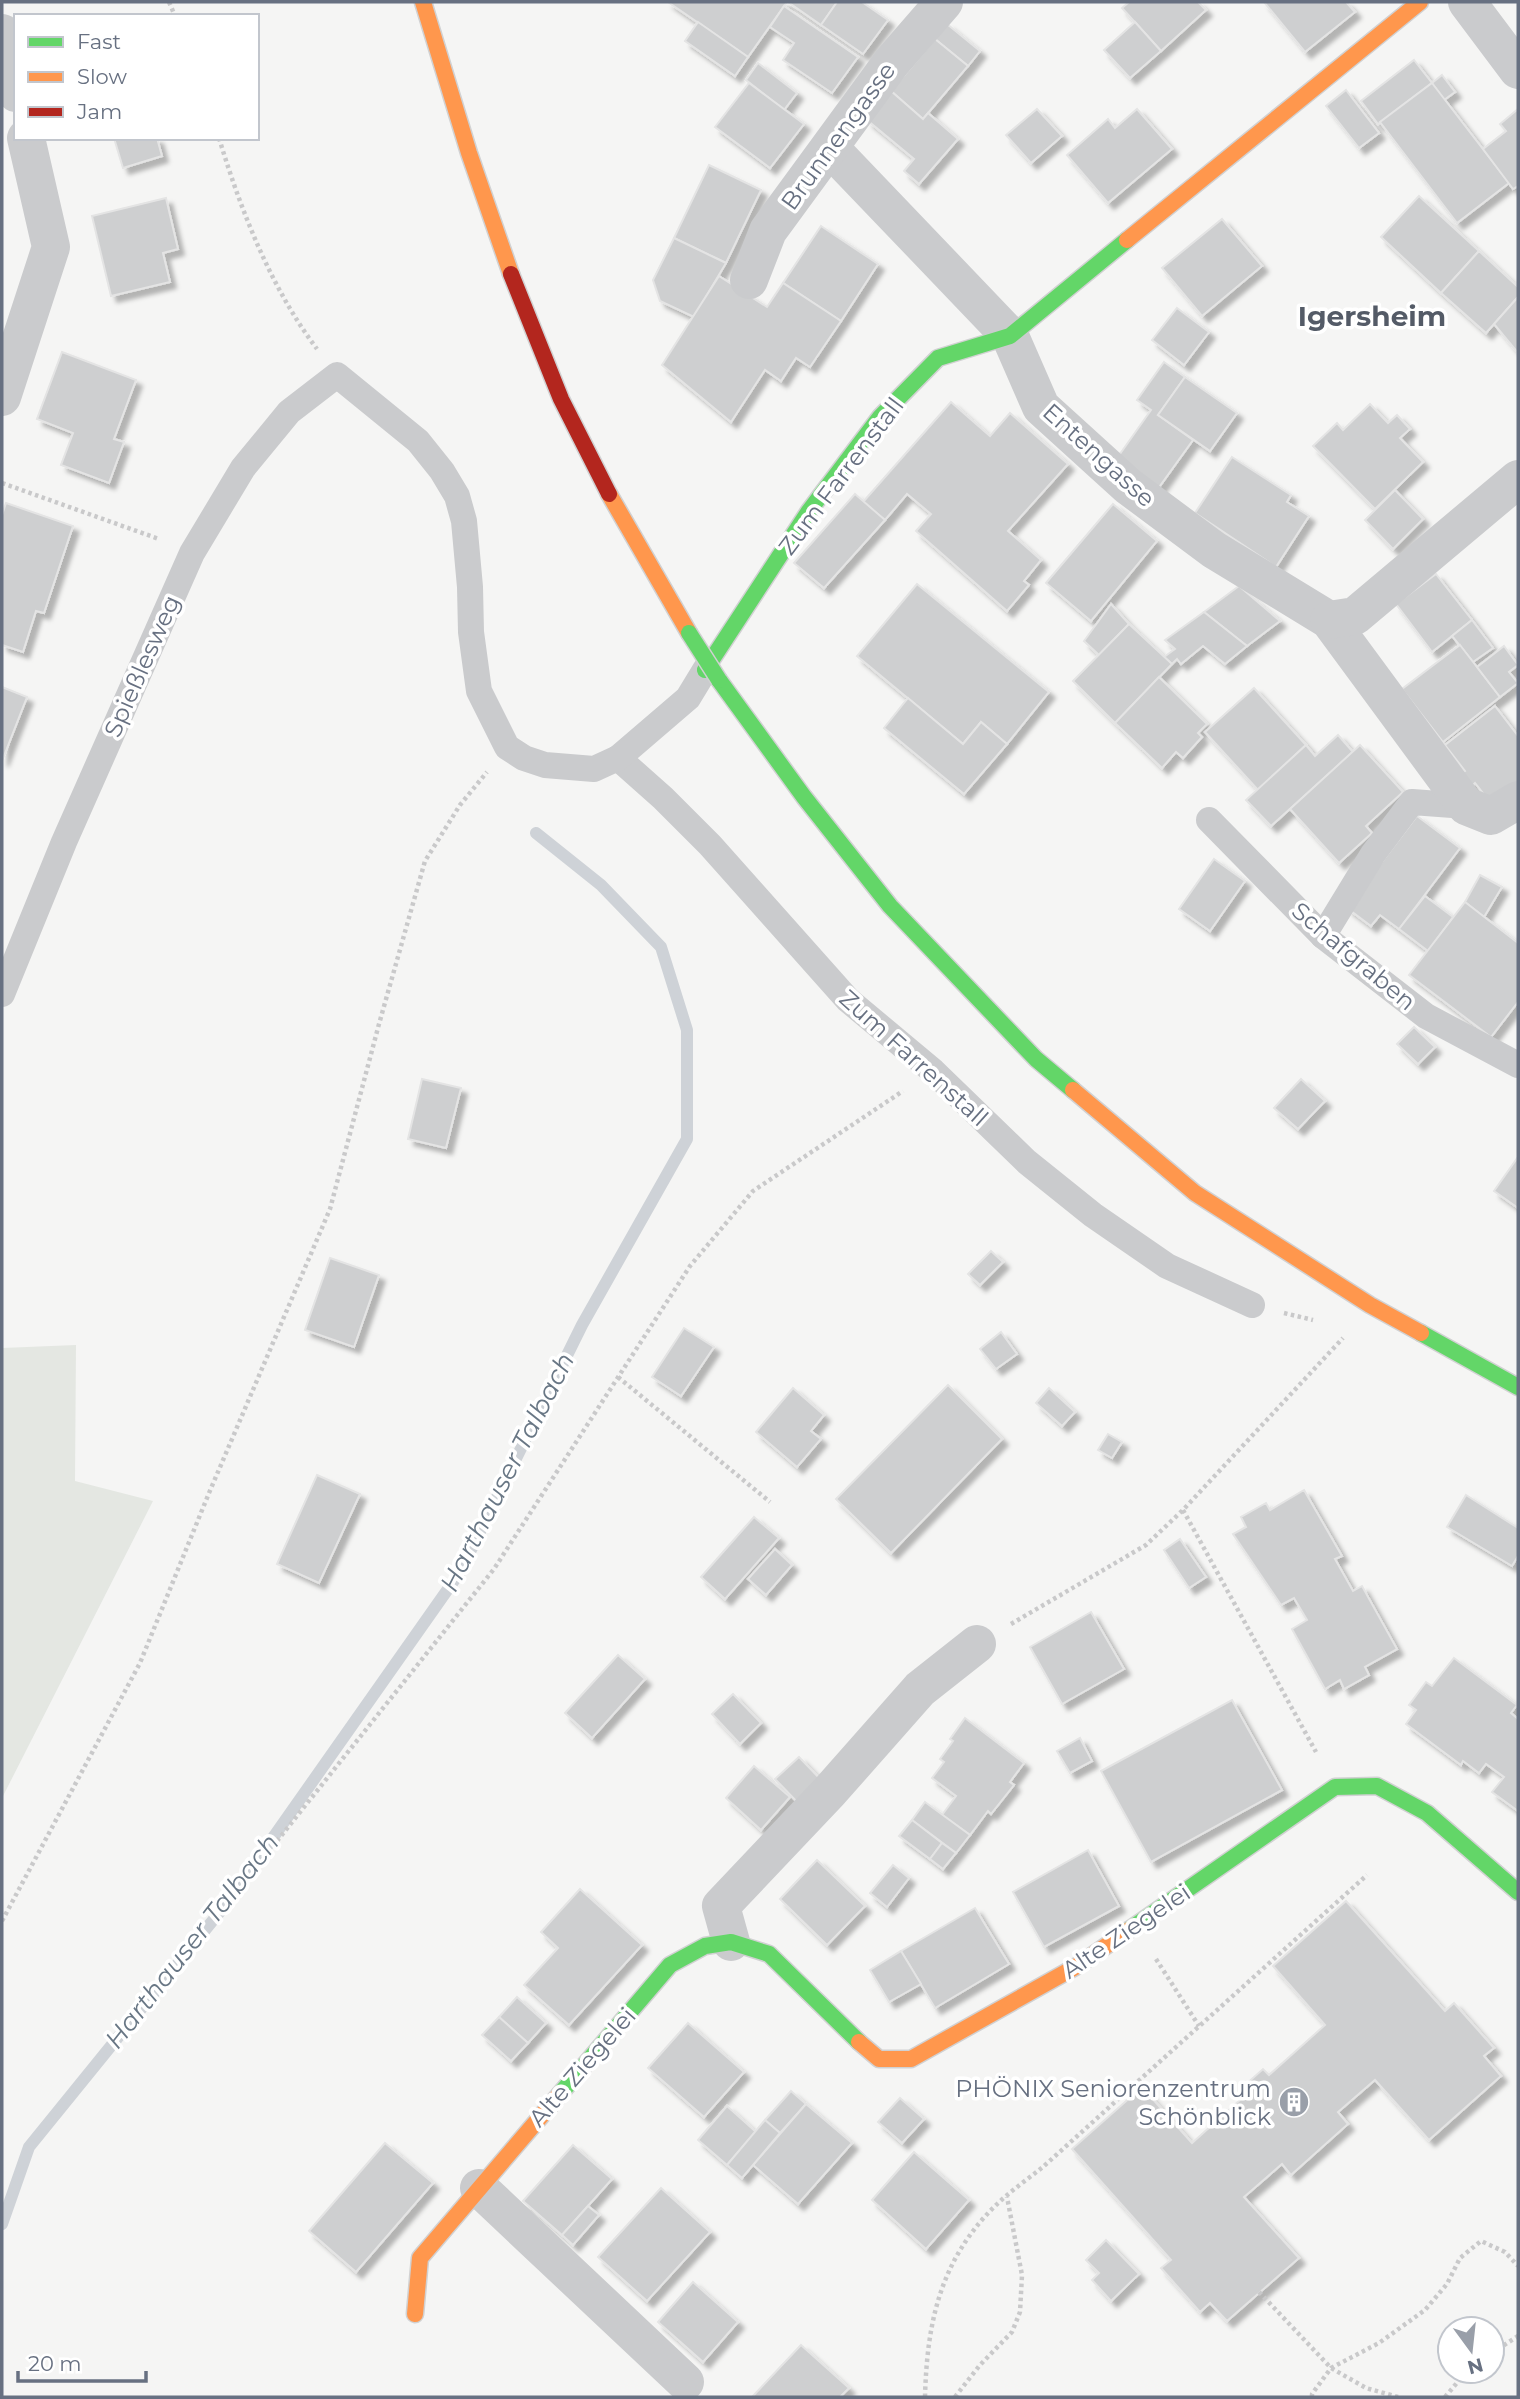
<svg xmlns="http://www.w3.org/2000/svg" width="1520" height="2399" font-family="Montserrat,sans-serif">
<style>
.green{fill:#e4e7e2}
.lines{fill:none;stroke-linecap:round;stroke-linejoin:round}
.stream{stroke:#ced2d7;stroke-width:12}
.building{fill:#cecfd0;stroke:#e4e4e4;stroke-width:2;filter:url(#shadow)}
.fast-casing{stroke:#d1d1d2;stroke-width:19}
.slow-casing{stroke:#d1d1d2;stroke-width:19}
.jam-casing{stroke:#d1d1d2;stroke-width:19}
.path{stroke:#c9c9ca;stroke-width:4.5;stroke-dasharray:3.5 3.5;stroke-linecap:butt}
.lane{stroke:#cacbcd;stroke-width:26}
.street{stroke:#cacbcd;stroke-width:38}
.fast{stroke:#63d668;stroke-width:16}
.slow{stroke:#ff974d;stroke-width:16}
.jam{stroke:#b3261e;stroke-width:16}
.fast-bridge-casing{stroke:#d1d1d2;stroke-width:19;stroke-linecap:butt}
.fast-bridge{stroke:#63d668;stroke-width:16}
.labels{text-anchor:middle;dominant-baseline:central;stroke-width:7;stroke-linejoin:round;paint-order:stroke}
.street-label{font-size:24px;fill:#677081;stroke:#fff}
.poi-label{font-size:24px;fill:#677081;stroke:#fff;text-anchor:end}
.water-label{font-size:26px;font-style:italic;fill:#697785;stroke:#fff}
.quarter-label{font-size:28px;font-weight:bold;fill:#545b67;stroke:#fff}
</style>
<defs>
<filter id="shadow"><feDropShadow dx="6" dy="6" stdDeviation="2" flood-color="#0004"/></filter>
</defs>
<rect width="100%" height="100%" fill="#f5f5f4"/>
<!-- green -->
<path class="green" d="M76,1345L75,1481L153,1501L2,1798V1348Z"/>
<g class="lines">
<!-- stream -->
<path class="stream" d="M2,2224L29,2147L227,1903L460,1572L582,1325L687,1139V1030L661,947L601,885L536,833"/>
</g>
<!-- building -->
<g class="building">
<path d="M668,2H787L748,57Z"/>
<path d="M788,2H837L821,25Z"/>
<path d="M837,2H862L888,20L863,54L821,25Z"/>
<path d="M1129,2H1198L1206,10L1161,51L1122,8Z"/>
<path d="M1264,2H1346L1355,12L1305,52Z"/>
<path d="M784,6L858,57L832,93L783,60L794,43L770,27Z"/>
<path d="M698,22L748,57L735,76L685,41Z"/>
<path d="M1135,22L1161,51L1130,78L1104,50Z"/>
<path d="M947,24L980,51L968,66L935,39Z"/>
<path d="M935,39L968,66L923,119L891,91Z"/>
<path d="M1414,60L1432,83L1378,124L1361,101Z"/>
<path d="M758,63L797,93L784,110L746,80Z"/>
<path d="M1442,75L1455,92L1444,100L1432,83Z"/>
<path d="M749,83L804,124L770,168L715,127Z"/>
<path d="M1432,83L1509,183L1457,223L1380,122Z"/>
<path d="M1346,90L1379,133L1359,148L1326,106Z"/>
<path d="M891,91L923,119L928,113L958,139L919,184L904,171L914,159L867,120Z"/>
<path d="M1037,109L1062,136L1031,163L1006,135Z"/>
<path d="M1137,109L1172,149L1108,203L1067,155L1108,119L1115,128Z"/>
<path d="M1518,109V186L1513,189L1483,149L1506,131L1500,124Z"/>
<path d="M114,138H157L162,156L123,168Z"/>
<path d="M709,165L761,190L726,263L674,238Z"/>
<path d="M1419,196L1479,251L1441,293L1381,237Z"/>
<path d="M166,198L178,249L163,253L170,282L111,296L92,216Z"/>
<path d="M1222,219L1262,266L1202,316L1162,268Z"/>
<path d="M821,226L878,264L841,321L783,283Z"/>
<path d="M674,238L726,263L694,317L660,301L653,280Z"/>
<path d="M1479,251L1518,287V297L1486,333L1441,293Z"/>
<path d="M719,276L767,307L783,283L841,321L810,367L796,358L781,381L765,370L731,422L662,365Z"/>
<path d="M1518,297V353L1494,324Z"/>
<path d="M1177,308L1209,332L1184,365L1152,340Z"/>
<path d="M62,352L136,380L114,439L124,442L109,483L61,465L73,433L37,419Z"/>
<path d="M1164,362L1185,377L1158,415L1193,440L1157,490L1115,461L1151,410L1137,400Z"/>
<path d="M1185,377L1237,413L1210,451L1158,415Z"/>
<path d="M951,402L990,436L1010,413L1068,464L1008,531L1041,560L1024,581L1029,585L1007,611L916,531L931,514L907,494L885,520L863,502Z"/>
<path d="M1370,404L1388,423L1397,415L1410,429L1400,438L1423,462L1375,509L1313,446L1337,423L1343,430Z"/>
<path d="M1232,457L1291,495L1287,502L1309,516L1276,567L1195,513Z"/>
<path d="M1395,490L1423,519L1393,549L1365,520Z"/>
<path d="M855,494L885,520L824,588L794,563Z"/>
<path d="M6,503L73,526L44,613L36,611L23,652L2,645V515Z"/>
<path d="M1113,504L1157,541L1091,621L1046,583Z"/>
<path d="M1436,574L1472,620L1432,652L1396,604Z"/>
<path d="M917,584L1049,692L1007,744L981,722L963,744L857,656Z"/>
<path d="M1239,586L1280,621L1247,646L1204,612Z"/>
<path d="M1111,604L1129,624L1099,655L1084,641Z"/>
<path d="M1204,612L1247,646L1225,664L1203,646L1181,664L1177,659L1172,664L1164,657L1175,649L1165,640Z"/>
<path d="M1472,620L1493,648L1473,662L1452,636Z"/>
<path d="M1129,624L1172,664L1115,723L1073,681Z"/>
<path d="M1460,645L1500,697L1443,742L1402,689Z"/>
<path d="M1504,646L1518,665L1509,672L1518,683L1500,697L1477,667Z"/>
<path d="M1159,677L1207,724L1198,733L1202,737L1183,758L1176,752L1162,768L1115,723Z"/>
<path d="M2,687L27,697L2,761Z"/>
<path d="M1254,688L1306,745L1258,790L1205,732Z"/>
<path d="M908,698L963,744L981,722L1007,744L964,794L884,728Z"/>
<path d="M1495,706L1518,736V788L1494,807L1475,783L1472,786L1462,773L1465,771L1445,745Z"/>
<path d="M1338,735L1353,752L1271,826L1246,800L1306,745L1315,756Z"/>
<path d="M1360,745L1403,792L1366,826L1372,833L1339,863L1290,809Z"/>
<path d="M1417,816L1460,848L1399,929L1380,915L1371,926L1347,908Z"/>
<path d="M1214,859L1245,881L1210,931L1179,909Z"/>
<path d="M1480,875L1502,887L1484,917L1465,902Z"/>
<path d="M1425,896L1453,917L1428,951L1399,929Z"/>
<path d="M1465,902L1518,943V1002L1491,1037L1409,975Z"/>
<path d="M1414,1027L1435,1047L1418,1064L1397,1044Z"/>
<path d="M422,1079L461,1088L446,1148L408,1139Z"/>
<path d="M1301,1079L1325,1101L1298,1129L1274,1108Z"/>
<path d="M1518,1157V1208L1494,1191Z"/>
<path d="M991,1251L1003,1262L980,1285L968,1274Z"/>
<path d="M330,1258L379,1275L354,1347L305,1330Z"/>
<path d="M684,1328L714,1347L681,1396L652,1377Z"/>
<path d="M1001,1332L1017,1354L996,1369L980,1349Z"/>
<path d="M948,1385L1002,1439L891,1553L836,1499Z"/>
<path d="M793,1388L824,1415L811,1431L821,1439L797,1467L756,1432Z"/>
<path d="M1049,1388L1075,1412L1062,1426L1036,1403Z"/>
<path d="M1108,1434L1122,1442L1112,1458L1098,1450Z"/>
<path d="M317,1475L360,1494L319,1583L277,1564Z"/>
<path d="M1304,1490L1342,1556L1335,1559L1353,1591L1362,1586L1397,1649L1365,1667L1369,1675L1344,1689L1340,1680L1325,1689L1292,1629L1307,1620L1294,1598L1281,1605L1233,1534L1246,1527L1241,1517L1266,1503L1270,1510Z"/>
<path d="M1466,1495L1518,1528V1556L1512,1566L1447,1527Z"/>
<path d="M754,1517L779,1538L725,1599L701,1577Z"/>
<path d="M1180,1539L1206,1577L1189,1588L1164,1550Z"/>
<path d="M775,1549L792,1565L766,1595L748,1579Z"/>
<path d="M1091,1612L1124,1669L1062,1704L1030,1647Z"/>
<path d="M618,1655L645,1679L592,1738L565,1713Z"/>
<path d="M1454,1658L1517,1705L1511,1713L1518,1719V1811L1492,1792L1504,1777L1486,1764L1479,1773L1463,1761L1461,1765L1406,1724L1416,1710L1409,1705L1426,1682L1432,1686Z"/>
<path d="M733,1694L761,1723L740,1744L712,1714Z"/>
<path d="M1232,1700L1282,1790L1151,1862L1101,1771Z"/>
<path d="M965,1718L1024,1763L1010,1782L1014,1785L991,1814L988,1811L970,1835L942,1815L956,1796L932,1778L944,1762L940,1759L953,1741L950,1739Z"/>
<path d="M1080,1738L1092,1761L1070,1773L1057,1751Z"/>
<path d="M799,1757L824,1783L800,1805L775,1779Z"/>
<path d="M754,1766L790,1797L761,1830L726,1798Z"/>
<path d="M925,1802L970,1835L956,1853L912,1820Z"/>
<path d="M912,1820L942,1843L930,1859L899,1836Z"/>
<path d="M942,1843L956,1853L943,1869L930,1859Z"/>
<path d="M1088,1850L1119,1906L1044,1947L1013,1892Z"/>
<path d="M817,1860L865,1906L827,1945L780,1899Z"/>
<path d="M893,1865L909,1878L887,1907L870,1893Z"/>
<path d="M580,1889L642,1945L569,2025L524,1985L558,1948L541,1932Z"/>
<path d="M1346,1901L1445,2011L1454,2003L1494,2048L1484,2056L1501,2076L1429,2140L1375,2080L1338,2112L1348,2124L1291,2175L1282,2164L1244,2197L1299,2258L1227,2321L1210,2303L1200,2312L1161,2268L1171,2260L1072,2149L1142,2087L1192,2143L1250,2091L1245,2085L1263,2069L1269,2075L1325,2025L1273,1966Z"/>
<path d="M975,1908L1009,1964L935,2008L901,1951Z"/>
<path d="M901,1951L921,1984L889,2002L870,1970Z"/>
<path d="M517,1997L546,2023L528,2043L499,2017Z"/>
<path d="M499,2017L528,2043L511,2061L482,2035Z"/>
<path d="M688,2023L744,2072L704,2117L648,2068Z"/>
<path d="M791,2091L806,2104L780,2133L765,2120Z"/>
<path d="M900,2098L924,2119L902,2143L878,2122Z"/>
<path d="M806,2104L852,2143L798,2204L753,2165Z"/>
<path d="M727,2106L756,2132L727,2165L698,2140Z"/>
<path d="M765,2120L780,2133L742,2178L727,2165Z"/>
<path d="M385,2143L433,2183L356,2272L309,2231Z"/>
<path d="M573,2145L612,2179L562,2235L523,2201Z"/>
<path d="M914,2152L969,2200L926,2249L872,2200Z"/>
<path d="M661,2188L710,2232L647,2301L598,2257Z"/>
<path d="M588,2206L599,2215L573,2245L562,2235Z"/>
<path d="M1106,2240L1139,2274L1111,2301L1092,2280L1099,2273L1086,2260Z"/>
<path d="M693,2282L738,2322L703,2362L658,2322Z"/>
<path d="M801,2345L849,2388L840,2397H752Z"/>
</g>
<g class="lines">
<!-- fast casing -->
<g class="fast-casing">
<g id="fast">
<path d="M705,670L809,511L880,417L938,358L1010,336L1127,240"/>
<path d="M719,680L804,797L890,906L1036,1059L1073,1090"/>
<path d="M1421,1333L1518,1387"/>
<path d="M1129,1930L1335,1787L1377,1786L1427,1813L1518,1892"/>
<path d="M560,2094L670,1965L705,1946L731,1942L769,1954L859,2042"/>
</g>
</g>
<!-- slow casing -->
<g class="slow-casing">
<g id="slow">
<path d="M423,2L469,153L511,274"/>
<path d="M1127,240L1420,2"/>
<path d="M609,494L689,633"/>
<path d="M1073,1090L1195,1193L1370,1305L1421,1333"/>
<path d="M859,2042L879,2059H911L1077,1966L1129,1930"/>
<path d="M415,2314L420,2258L560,2094"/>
</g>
</g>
<!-- jam casing -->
<g class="jam-casing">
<path id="jam" d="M511,274L561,399L609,494"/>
</g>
<!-- path -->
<g class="path">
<path d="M169,2L175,16"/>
<path d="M219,138C241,211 271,288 317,349"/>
<path d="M2,483L159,539"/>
<path d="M1284,1313L1313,1320"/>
<path d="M618,1377L770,1502"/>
<path d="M1183,1510L1316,1752"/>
<path d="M1011,1624L1146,1545L1183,1510L1343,1338"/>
<path d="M277,1841L494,1569L690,1266L753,1191L903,1091"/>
<path d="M2,1921L140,1663L209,1493L330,1209L379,1024L425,861L460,805L487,772"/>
<path d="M1156,1959L1199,2026"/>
<path d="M1259,2292L1331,2368L1366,2388L1398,2397"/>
<path d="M1492,2353L1518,2336"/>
<path d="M925,2397C927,2323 940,2261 994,2207C1009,2192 1028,2179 1044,2166L1367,1875"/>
<path d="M955,2397L980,2365L1012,2332L1020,2312L1022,2275L1007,2197"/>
<path d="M1312,2397V2394L1331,2368L1379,2343L1425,2310L1447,2284L1460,2258L1481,2241L1505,2252L1518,2266"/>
<path d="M1445,2397L1467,2371"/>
</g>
<!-- lane -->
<g class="lane">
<path d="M618,758L663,798L710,845L848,1000L933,1071L1027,1162L1093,1215L1167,1266L1252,1305"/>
<path d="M1209,820L1323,936L1426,1016L1518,1065"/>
<path d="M1323,936L1373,854L1412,802L1466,806"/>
<path d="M2,994L64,842L192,553L243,468L289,412L337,375L418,441L442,471L457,496L464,521L470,587L471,632L479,691L507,747L524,758L545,765L594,769L618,758L688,698L705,670"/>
</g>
<!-- street -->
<g class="street">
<path d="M1467,2L1518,70"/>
<path d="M2,33L16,93"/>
<path d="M830,148L1010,336L1041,407L1128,486L1214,550L1329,620L1466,806L1491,816L1518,800"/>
<path d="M749,280L768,231L891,63L944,2"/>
<path d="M2,397L51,247L26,138"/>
<path d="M1329,620L1355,616L1518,479"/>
<path d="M731,1942L721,1906L829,1792L920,1689L977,1644"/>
<path d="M479,2188L685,2382"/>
</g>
<!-- fast -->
<use href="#fast" class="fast"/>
<!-- slow -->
<use href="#slow" class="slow"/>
<!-- jam -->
<use href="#jam" class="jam"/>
<!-- fast-bridge casing -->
<g class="fast-bridge-casing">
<path id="fast-bridge" d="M689,633L719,680"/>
</g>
<!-- fast-bridge -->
<use href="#fast-bridge" class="fast-bridge"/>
</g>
<!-- icons -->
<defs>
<g id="building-disc" transform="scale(1.575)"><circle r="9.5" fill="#999fa9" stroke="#fff"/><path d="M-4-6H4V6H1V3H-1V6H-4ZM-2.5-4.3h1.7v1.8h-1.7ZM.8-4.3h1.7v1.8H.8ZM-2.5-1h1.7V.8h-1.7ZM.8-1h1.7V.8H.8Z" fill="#fff"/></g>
</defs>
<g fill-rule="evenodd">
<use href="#building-disc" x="1294" y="2102"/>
</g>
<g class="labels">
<!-- street labels -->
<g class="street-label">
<text transform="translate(838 136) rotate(-54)">Brunnengasse</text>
<text transform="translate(1099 455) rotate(42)">Entengasse</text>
<text transform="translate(841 476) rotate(-53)">Zum Farrenstall</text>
<text transform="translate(142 666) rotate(-66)">Spießlesweg</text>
<text transform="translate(1354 956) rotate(40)">Schafgraben</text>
<text transform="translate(914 1058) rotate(42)">Zum Farrenstall</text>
<text transform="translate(1126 1931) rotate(-34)">Alte Ziegelei</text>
<text transform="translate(582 2067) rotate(-49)">Alte Ziegelei</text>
</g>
<!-- poi labels -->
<g class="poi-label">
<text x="1271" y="2088">PHÖNIX Seniorenzentrum<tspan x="1271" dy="28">Schönblick</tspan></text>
</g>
<!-- water labels -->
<g class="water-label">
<text transform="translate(507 1472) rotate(-63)">Harthauser Talbach</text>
<text transform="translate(192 1941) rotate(-52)">Harthauser Talbach</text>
</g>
<!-- quarter labels -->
<g class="quarter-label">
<text x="1372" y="316">Igersheim</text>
</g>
</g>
<!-- border -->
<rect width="1520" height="2399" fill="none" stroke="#677081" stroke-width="7"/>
<!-- legend -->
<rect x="14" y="14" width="245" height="126" fill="#ffffff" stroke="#c2c6cd" stroke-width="2"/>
<rect x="28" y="37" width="35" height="10" fill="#63d668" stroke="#c2c6cd" stroke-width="2"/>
<text x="77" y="49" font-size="21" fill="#677081">Fast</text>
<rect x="28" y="72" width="35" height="10" fill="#ff974d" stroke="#c2c6cd" stroke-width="2"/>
<text x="77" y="84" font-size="21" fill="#677081">Slow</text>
<rect x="28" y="107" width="35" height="10" fill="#b3261e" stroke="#c2c6cd" stroke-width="2"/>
<text x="77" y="119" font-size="21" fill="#677081">Jam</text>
<!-- north arrow -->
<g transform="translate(1471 2350) rotate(165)"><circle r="33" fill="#ffffff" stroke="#c2c6cd" stroke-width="2"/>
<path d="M0-5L12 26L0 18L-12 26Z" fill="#999fa9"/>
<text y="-10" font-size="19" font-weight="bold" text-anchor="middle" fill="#677081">N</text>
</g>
<!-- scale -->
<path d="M18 2371v10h128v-10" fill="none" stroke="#677081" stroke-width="3.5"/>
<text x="28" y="2371" font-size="21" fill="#677081" stroke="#ffffff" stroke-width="5" paint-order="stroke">20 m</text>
</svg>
